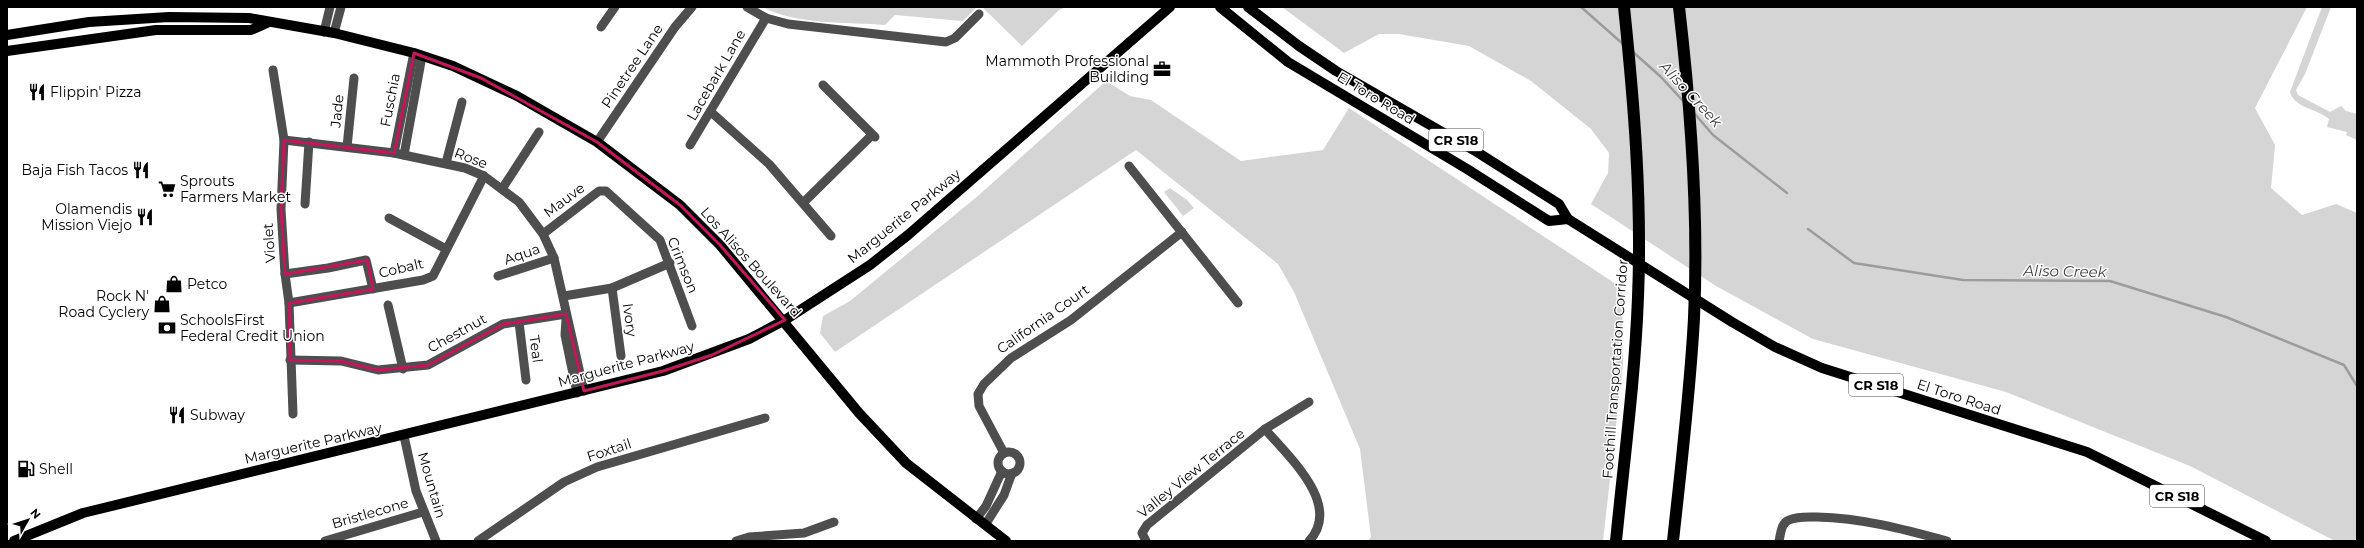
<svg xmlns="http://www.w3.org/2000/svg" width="2364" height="548" font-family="Montserrat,sans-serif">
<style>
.green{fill:#d5d5d5}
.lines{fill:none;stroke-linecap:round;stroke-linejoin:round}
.stream{stroke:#9c9c9c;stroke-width:2.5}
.minor{stroke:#4e4e4e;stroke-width:9}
.major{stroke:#000;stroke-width:10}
.highway{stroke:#000;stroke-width:12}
.marked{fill:none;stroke:#c2185b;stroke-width:3;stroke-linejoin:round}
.labels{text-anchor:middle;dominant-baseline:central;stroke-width:3;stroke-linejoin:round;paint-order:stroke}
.shield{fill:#fff;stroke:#4c4c4c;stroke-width:1}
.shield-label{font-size:13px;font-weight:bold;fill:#000}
.poi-label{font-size:14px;fill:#000;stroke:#fff;text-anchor:start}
.street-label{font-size:14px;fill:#000;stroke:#fff}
.water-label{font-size:15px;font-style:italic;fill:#3d3d3d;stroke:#fff}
</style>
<rect width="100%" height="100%" fill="#fff"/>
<!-- green -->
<g class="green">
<path d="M763,7H977L963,21L895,15L885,25C849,22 794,25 763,7Z"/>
<path d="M982,7H1066L1059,10L1022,46Z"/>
<path d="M1282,7H2307L2255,108L2275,145L2271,188L2302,215L2336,204L2357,213V541H2335L2190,466L2006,392L1813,339L1716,286L1591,204L1608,173L1609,153L1591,129L1531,81L1469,46L1399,34H1379L1344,53Z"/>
<path d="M2322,7H2331L2305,74L2296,90L2298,95L2330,112L2341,106L2346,111L2357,114V140L2346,135L2347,132L2327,127L2329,119C2318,109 2294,108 2290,92Z"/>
<path d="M1106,81L1130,96L1151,100L1241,161L1323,150L1349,108L1622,288L1623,364L1603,541H1368L1371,537L1360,449L1294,292L1278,264L1136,150L835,352L820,333L823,316L850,301L979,195Z"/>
<path d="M1170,188L1187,200L1194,208L1183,216L1164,192Z"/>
</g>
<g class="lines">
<!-- stream -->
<g class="stream">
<path d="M1581,7L1623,44"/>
<path d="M1633,52L1661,77L1684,102"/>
<path d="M1694,113L1713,135L1787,193"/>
<path d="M1808,229L1854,263L1963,280L2110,281L2226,317L2344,365L2357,386"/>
</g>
<!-- minor -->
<g class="minor">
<path d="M747,7L766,18L788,24L946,42L955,38L979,14"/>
<path d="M601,27L615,7"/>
<path d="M324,32L330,7"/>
<path d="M334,33L341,7"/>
<path d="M273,70L284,140L281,209L285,274L289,303L293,414"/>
<path d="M823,85L875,137"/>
<path d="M711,112L769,164L831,236"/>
<path d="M284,140L394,153L465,168L484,176L519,202L543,234L554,258L584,391"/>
<path d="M597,142L675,27L692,7"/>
<path d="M690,145L766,18"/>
<path d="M347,147L354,78"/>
<path d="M394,153L414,53"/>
<path d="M404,155L422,56"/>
<path d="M446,163L462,102"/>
<path d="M1129,166L1238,303"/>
<path d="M502,189L539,132"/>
<path d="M804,202L872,135"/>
<path d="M305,204L309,142"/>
<path d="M389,218L446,249"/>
<path d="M543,234L599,191H606L660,240L692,326"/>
<path d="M285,274L328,268L366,260L373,289"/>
<path d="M498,276L554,258"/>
<path d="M612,288L621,356"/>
<path d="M564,296L612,288L670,263"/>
<path d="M289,303L423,280L433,276L484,176"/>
<path d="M388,305L403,369"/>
<path d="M566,319L565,335L577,393"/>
<path d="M519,322L526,380"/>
<path d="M290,360L341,361L378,370L428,365L503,324L566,314"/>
<path d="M1265,429C1288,456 1343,505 1309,541"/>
<path d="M404,436L416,491L436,541"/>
<circle cx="1009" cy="463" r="11"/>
<path d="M1004,453L979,406L978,394L984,384L1011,358L1071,320L1182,232"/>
<path d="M976,519L986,506L1002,471"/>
<path d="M985,525L1004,495L1012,473"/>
<path d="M325,541L423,512"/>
<path d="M478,541L564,482L597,467L765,418"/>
<path d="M736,541L749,537L804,533L834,522"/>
<path d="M1146,541L1142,533L1147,525L1265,429L1309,402"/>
<path d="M1779,541C1781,533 1781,523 1789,520C1798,516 1808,517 1817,517C1862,518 1903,529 1947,541"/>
</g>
<!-- major -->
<g class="major">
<path d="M1220,7L1288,62L1467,169L1549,221L1568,219"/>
<path d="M1248,7L1299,46L1336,71L1477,152L1559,204L1568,219L1732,322L1775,347L1822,368L2087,452L2266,541"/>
<path d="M7,35L89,22L169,17L249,18L334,33L414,53L453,66L517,96L597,142L680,205L720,245L859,413L906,463L1006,541"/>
<path d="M7,51L156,30H251L267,23"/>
<path d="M14,541L83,513L663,371L749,339L785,320L870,265L908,235L1170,7"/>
</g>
<!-- highway -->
<g class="highway">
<path d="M1616,541C1624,460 1635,378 1638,297C1642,200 1634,103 1624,7"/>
<path d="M1673,541C1681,467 1690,393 1694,318C1699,214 1691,110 1679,7"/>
</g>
</g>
<!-- marked area -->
<path class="marked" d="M414,53L481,78L597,142L680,205L720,245L785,320L712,355L663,371L584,391L566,314L503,324L428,365L378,370L341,361L290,360L289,303L373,289L367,260L285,274L281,209L284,140L394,153Z"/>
<!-- icons -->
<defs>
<g id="office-bare" transform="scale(1.38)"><path d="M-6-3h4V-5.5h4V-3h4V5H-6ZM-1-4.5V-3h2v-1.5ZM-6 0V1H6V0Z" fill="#000" stroke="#fff" stroke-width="2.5" paint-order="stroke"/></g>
<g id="restaurant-bare" transform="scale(1.38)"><path d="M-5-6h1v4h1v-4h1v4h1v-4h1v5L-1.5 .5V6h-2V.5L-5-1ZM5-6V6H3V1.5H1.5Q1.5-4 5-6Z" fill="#000" stroke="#fff" stroke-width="2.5" paint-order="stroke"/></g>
<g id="supermarket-bare" transform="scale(1.38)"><path d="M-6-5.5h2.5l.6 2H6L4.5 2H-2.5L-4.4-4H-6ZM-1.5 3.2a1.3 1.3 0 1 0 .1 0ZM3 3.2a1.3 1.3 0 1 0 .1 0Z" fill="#000" stroke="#fff" stroke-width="2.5" paint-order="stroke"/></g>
<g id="shop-bare" transform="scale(1.38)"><path d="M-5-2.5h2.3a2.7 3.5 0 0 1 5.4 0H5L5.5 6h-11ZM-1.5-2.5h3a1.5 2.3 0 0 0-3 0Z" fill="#000" stroke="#fff" stroke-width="2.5" paint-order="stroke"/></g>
<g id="bank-bare" transform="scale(1.38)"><path d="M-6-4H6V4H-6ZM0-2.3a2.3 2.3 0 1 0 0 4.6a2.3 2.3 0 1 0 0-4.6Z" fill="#000" stroke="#fff" stroke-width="2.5" paint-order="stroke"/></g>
<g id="fuel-bare" transform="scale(1.38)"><path d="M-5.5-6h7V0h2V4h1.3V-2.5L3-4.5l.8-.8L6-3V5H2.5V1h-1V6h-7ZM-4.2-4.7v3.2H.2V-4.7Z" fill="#000" stroke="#fff" stroke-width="2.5" paint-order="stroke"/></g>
</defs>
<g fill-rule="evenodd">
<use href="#office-bare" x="1162" y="69"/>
<use href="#restaurant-bare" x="37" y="92"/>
<use href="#restaurant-bare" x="141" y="170"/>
<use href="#supermarket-bare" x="167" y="189"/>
<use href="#restaurant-bare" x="145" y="217"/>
<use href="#shop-bare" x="174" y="284"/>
<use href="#shop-bare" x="162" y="304"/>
<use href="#bank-bare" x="167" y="328"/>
<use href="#restaurant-bare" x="177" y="415"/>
<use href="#fuel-bare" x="26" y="469"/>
</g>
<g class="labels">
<!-- shield labels -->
<g class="shield">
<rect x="1429" y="129" width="54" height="22" rx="3"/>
<rect x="1849" y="374" width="54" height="22" rx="3"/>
<rect x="2150" y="485" width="54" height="22" rx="3"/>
</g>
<g class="shield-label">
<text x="1456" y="140">CR S18</text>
<text x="1876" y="385">CR S18</text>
<text x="2177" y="496">CR S18</text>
</g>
<!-- poi labels -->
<g class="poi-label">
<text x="1149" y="61" text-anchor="end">Mammoth Professional<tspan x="1149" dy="16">Building</tspan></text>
<text x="50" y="92">Flippin' Pizza</text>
<text x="128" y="170" text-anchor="end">Baja Fish Tacos</text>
<text x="180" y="181">Sprouts<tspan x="180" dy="16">Farmers Market</tspan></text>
<text x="132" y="209" text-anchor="end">Olamendis<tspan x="132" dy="16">Mission Viejo</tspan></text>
<text x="187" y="284">Petco</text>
<text x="149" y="296" text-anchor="end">Rock N'<tspan x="149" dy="16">Road Cyclery</tspan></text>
<text x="180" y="320">SchoolsFirst<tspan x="180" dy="16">Federal Credit Union</tspan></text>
<text x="190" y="415">Subway</text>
<text x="39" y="469">Shell</text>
</g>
<!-- street labels -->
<g class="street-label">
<text transform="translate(632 66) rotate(-56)">Pinetree Lane</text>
<text transform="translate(716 75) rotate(-60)">Lacebark Lane</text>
<text transform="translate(1376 98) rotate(31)">El Toro Road</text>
<text transform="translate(390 100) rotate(-79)">Fuschia</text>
<text transform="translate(337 111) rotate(-84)">Jade</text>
<text transform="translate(471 158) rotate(21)">Rose</text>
<text transform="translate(564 200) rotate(-37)">Mauve</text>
<text transform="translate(904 216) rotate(-39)">Marguerite Parkway</text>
<text transform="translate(269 243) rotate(-94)">Violet</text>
<text transform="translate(522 254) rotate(-19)">Aqua</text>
<text transform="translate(751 262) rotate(48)">Los Alisos Boulevard</text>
<text transform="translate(683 265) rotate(68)">Crimson</text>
<text transform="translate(401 268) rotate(-13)">Cobalt</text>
<text transform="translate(1043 319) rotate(-35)">California Court</text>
<text transform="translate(630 320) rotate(82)">Ivory</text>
<text transform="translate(457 333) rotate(-29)">Chestnut</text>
<text transform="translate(536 349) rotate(82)">Teal</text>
<text transform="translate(626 364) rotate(-15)">Marguerite Parkway</text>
<text transform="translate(1615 369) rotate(-86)">Foothill Transportation Corridor</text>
<text transform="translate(1959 397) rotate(18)">El Toro Road</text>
<text transform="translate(313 443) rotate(-13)">Marguerite Parkway</text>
<text transform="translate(609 450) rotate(-18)">Foxtail</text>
<text transform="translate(1191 473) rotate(-39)">Valley View Terrace</text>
<text transform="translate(432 485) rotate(74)">Mountain</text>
<text transform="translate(370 513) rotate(-16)">Bristlecone</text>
</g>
<!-- water labels -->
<g class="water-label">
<text transform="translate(1691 94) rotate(47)">Aliso Creek</text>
<text transform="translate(2065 271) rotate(1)">Aliso Creek</text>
</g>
</g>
<!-- border -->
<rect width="2364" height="548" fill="none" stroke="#000000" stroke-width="16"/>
<!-- north arrow -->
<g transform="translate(28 520) rotate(51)" stroke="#ffffff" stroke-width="3" paint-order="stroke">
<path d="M0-3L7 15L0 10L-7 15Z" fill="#000000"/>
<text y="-6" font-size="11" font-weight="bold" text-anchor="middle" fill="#000000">N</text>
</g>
</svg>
